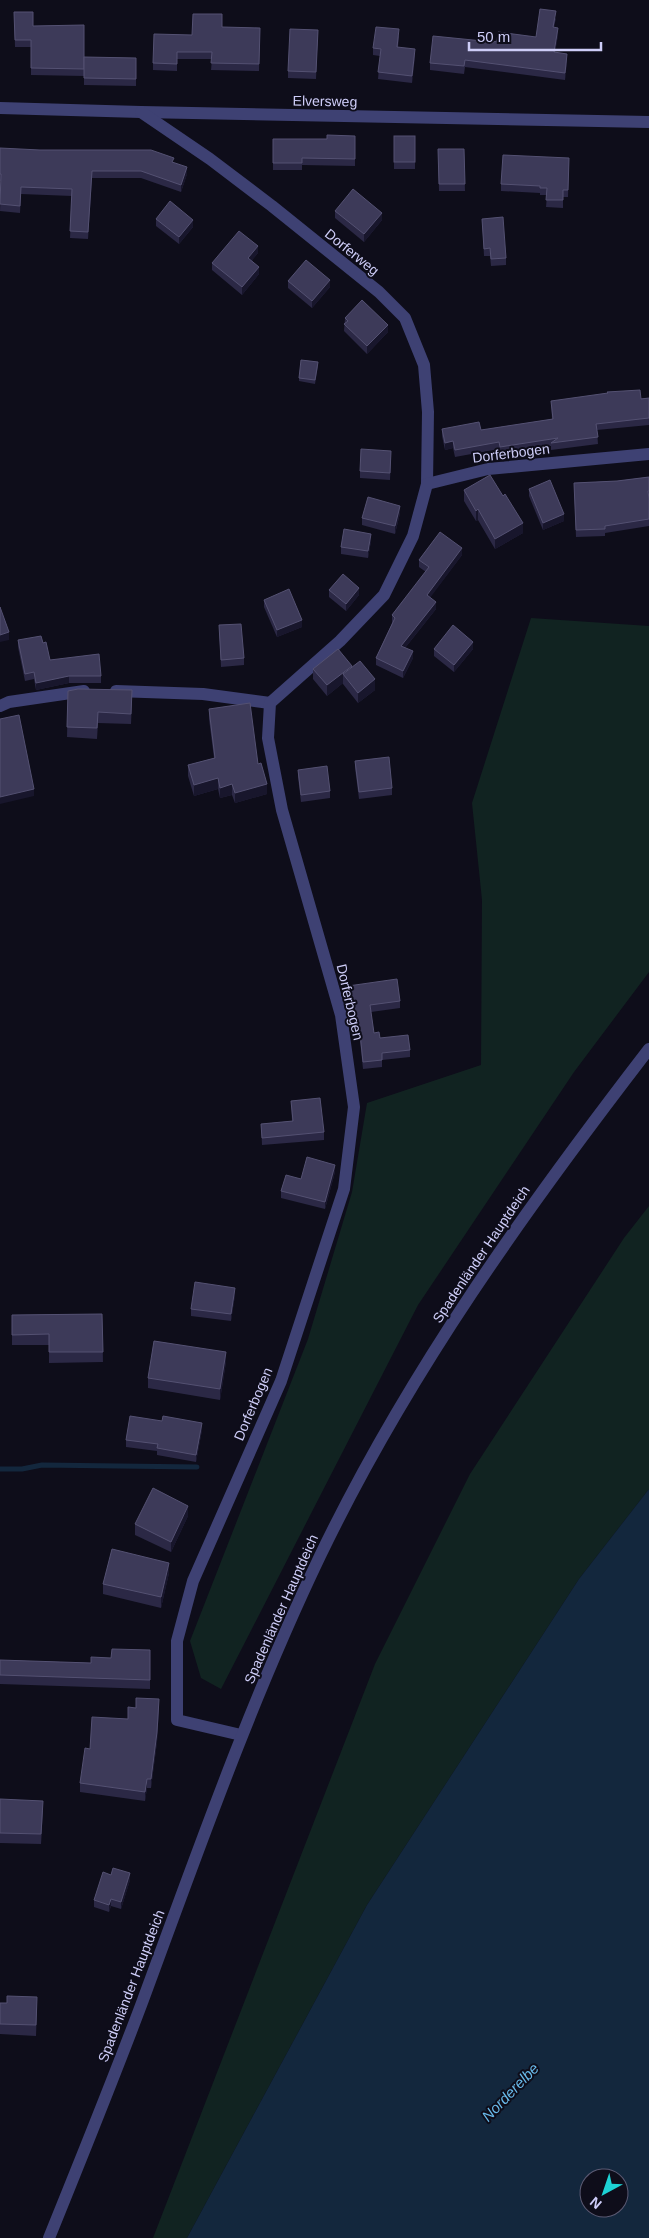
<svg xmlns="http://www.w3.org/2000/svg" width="649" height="2238" font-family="Arial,sans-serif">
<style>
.green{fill:#112321}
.water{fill:#13273d;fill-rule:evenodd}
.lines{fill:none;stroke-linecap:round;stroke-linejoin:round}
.stream{stroke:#13273d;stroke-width:5}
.minor{stroke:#3e4173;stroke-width:12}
.wall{fill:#2b2845}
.shaded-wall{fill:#18162c}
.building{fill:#3d3a59;stroke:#545172}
.labels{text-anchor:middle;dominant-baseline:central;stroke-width:4;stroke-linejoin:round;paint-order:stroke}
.street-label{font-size:14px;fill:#cecdf8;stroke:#0e0d1a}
.water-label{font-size:15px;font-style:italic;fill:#69baea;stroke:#0e0d1a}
</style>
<rect width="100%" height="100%" fill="#0e0d1a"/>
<!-- green -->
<g class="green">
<path d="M531,618L649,626V972L574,1072L418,1305L221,1689L201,1678L190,1641L308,1339L352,1192L367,1103L481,1065L482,900L472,803Z"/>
<path d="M649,1206V1489L579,1579L367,1905L187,2238H153L375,1664L470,1474L624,1238Z"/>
</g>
<!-- water -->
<path class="water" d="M649,1489V2238H187L367,1905L579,1579ZM589,2178H619V2208H589Z"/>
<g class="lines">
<!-- stream -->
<path class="stream" d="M0,1469H22L42,1465L197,1467"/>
<!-- minor -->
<g class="minor">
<path d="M0,108L141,112L649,122"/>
<path d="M141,112L210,159L272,206L379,292L405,318L424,365L428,412L427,484"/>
<path d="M116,691L203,694L270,703"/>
<path d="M0,706L9,702L84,691"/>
<path d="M241,1735L177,1720V1641L193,1581L281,1381L344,1189L354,1107L341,1015L282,810L268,738L270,703L340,641L384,595L413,536L427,484L488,469L649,454"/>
<path d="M49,2238C81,2159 113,2080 143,2000C198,1851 251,1700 320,1556C408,1373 525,1210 649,1049"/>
</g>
</g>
<!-- wall -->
<g class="wall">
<path d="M14,12L33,26L84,25V76L31,75V47H15Z"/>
<path d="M556,18L554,27L558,35L555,52L567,61L565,80L465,67L464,74L430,70V63L493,42L497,41L536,37Z"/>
<path d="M222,27L260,28L259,71L211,70L212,59H177V71L153,70V63L192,35Z"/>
<path d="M318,30L316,79L288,78V71Z"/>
<path d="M399,36L398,47L415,56L412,83L378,79L380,56L373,55V48Z"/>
<path d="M84,57L136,58V86L84,85Z"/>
<path d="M355,136V166L302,165V170H273V139H327Z"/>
<rect x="394" y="136" width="21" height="33"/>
<path d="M0,148L174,163L187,174L181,192L141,178H92L88,239L70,238L72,196L21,194L20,213L0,211L1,181H0Z"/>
<path d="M438,149H464L465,191H439Z"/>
<path d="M569,158L568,197H563V208L546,207L547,195H540V193L501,191V184Z"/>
<path d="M335,211L382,220L364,242L335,218Z"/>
<path d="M156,219L193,227L179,244L156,226Z"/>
<path d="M482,219L506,258V265L491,266L490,256H484Z"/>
<path d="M258,253L252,260L259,274L242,295L212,270V263Z"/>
<path d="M288,281L330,287L312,308L288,288Z"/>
<path d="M345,318L388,332L367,354L344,331Z"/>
<path d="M318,366L315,384L299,381V378Z"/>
<path d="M649,398V425L597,430L598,444L551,450V446L500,454L499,449L455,457L453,448L445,450L442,436V429L481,430L552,419L551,401Z"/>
<path d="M391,458L390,480L360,478V471Z"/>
<path d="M649,477V526L605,533V536L576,537L574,483L617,481Z"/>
<path d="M529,489L564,521L543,530L529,496Z"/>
<path d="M464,490L523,533L495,549L478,520L476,521L464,501Z"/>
<path d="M400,513L395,534L362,525V518Z"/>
<path d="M371,541L368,558L341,554V547Z"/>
<path d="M462,555L430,597L436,609L405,648L413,658L403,678L376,665V658L392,623V615L426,572L419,567V560Z"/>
<path d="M329,590L359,595L346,611L329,597Z"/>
<path d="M264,600L302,627L277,637L264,607Z"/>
<path d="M219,625L244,658V665L221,667Z"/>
<path d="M18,640L43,643L50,660L101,676V683H69L36,690L34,679L25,681L18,647Z"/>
<path d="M434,649H473L454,672L434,656Z"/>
<path d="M352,667L375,690L358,703L343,684V683L327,696L313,679V669Z"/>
<path d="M68,691L132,701L131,724L98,723L97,739L67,737Z"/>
<path d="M209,709L258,764L267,794L235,803L232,795L220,798L218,789L194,796L188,776V765L214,758L209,719Z"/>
<path d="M355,761L392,788V795L359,799L355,768Z"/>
<path d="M298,770L330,791V798L301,802L298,777Z"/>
<path d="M348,986L400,1001V1008L371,1012L374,1033L380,1038L410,1050V1057L382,1060V1067L363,1069L359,1031H354L348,993Z"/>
<path d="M291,1101L324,1132V1140L262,1145L261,1124L292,1121Z"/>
<path d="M335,1172L325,1209L281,1198V1191L301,1179Z"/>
<path d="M235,1295L231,1321L191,1316V1309Z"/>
<path d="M102,1314L103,1362L49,1363V1345H12V1315Z"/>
<path d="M226,1362L220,1400L148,1388V1378Z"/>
<path d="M202,1430L196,1462L157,1455V1451L126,1447V1440Z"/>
<path d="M188,1516L171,1552L135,1535V1524Z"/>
<path d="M169,1573L161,1608L103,1594V1584Z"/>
<path d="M150,1650V1689L0,1684V1660L91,1663Z"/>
<path d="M159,1708L157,1742L151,1788H147L145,1801L80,1792V1783L90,1749L128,1719Z"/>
<path d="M0,1799L43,1811L41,1844L0,1843Z"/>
<path d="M130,1880L121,1909L111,1906L109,1912L94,1907V1900Z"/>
<path d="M0,2003L37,2008L36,2036L0,2034Z"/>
</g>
<!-- shaded-wall -->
<g class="shaded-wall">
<path d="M558,28V35L554,59V52Z"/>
<path d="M415,49V56L412,83V76Z"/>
<path d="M567,54V61L565,80V73Z"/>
<path d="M187,167V174L181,192V185Z"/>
<path d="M92,171V178L88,239V232Z"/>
<path d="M382,213V220L364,242V234Z"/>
<path d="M193,220V227L179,244V237Z"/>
<path d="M258,246V253L248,265V258Z"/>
<path d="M259,267V274L242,295V287Z"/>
<path d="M330,280V287L312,308V301Z"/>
<path d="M388,325V332L367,354V346Z"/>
<path d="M453,441V448L445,450V443Z"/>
<path d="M400,506V513L395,534V526Z"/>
<path d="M478,509V520L476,521V511Z"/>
<path d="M564,514V521L543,530V523Z"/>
<path d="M523,523V533L495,549V539Z"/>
<path d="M371,534V541L368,558V551Z"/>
<path d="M462,548V555L427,602V595Z"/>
<path d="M359,588V595L346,611V604Z"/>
<path d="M436,602V609L401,653V646Z"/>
<path d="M302,620V627L277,637V630Z"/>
<path d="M9,632V640L0,642V635Z"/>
<path d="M473,642V649L454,672V665Z"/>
<path d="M413,651V658L403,678V671Z"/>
<path d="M352,666V677L343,674V683L327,696V685Z"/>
<path d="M69,676V683L36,690V683Z"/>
<path d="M375,679V690L358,703V693Z"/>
<path d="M218,778V789L194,796V785Z"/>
<path d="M232,784V795L220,798V788Z"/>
<path d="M267,784V794L235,803V793Z"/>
<path d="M34,789V796L0,804V797Z"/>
<path d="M335,1165V1172L325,1209V1202Z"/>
<path d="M235,1288V1295L231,1321V1314Z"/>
<path d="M226,1352V1362L220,1400V1389Z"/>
<path d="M202,1423V1430L196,1462V1455Z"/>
<path d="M188,1506V1516L171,1552V1542Z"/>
<path d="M169,1563V1573L161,1608V1597Z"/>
<path d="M159,1708L157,1742L151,1788V1779Z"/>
<path d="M147,1779V1788L145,1801V1792Z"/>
<path d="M130,1873V1880L121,1909V1902Z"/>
<path d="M111,1899V1906L109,1912V1905Z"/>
</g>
<!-- building -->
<g class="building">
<path d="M540,9L556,11L553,27L558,28L554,52L567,54L565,73L465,60L464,66L430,63L433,36L493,42L497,41L498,32L536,37Z"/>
<path d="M14,12H33V26L84,25V69L31,68V40H15Z"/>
<path d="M193,14H222V27L260,28L259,64L211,63L212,52H177V64L153,63L154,34L192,35Z"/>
<path d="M376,27L399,29L397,47L415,49L412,76L378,72L381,49L373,48Z"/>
<path d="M290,29L318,30L316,72L288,71Z"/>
<path d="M84,57L136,58V79L84,78Z"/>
<path d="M327,135L355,136V159L302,158V163H273V139H327Z"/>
<rect x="394" y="136" width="21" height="26"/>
<path d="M0,148L40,150H151L174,158L172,162L187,167L181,185L141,171H92L88,232L70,231L72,189L21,187L20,206L0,204L1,174H0Z"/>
<path d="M438,149H464L465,184H439Z"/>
<path d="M503,155L569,158L568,190H563V200H546L547,188H540V186L501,184Z"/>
<path d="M353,189L382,213L364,234L335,211Z"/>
<path d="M170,201L193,220L179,237L156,219Z"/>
<path d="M503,217L506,258L491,259L490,248L484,249L482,219Z"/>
<path d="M239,231L258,246L248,258L259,267L242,287L212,263Z"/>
<path d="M306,260L330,280L312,301L288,281Z"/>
<path d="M362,300L388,325L367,346L344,324L348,321L345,318Z"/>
<path d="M301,360L318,362L315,380L299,378Z"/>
<path d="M640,390L641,399L649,398V418L596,424L598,437L551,443L558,438L500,447L499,442L455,450L453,441L445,443L442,429L479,422L481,430L553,419L551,401L608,393L607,392Z"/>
<path d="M361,449L391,451L390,473L360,471Z"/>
<path d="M490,475L503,496L505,494L523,523L495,539L478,509L476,511L464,490Z"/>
<path d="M649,477V491H648L649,499V519L605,526V529L576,530L574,483L617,481Z"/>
<path d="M550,480L564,514L543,523L529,489Z"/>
<path d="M368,497L400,506L395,526L362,518Z"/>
<path d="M344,529L371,534L368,551L341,547Z"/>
<path d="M440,532L462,548L427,595L436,602L401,646L413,651L403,671L376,658L395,618L392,615L429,567L419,560Z"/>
<path d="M343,574L359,588L346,604L329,590Z"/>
<path d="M289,589L302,620L277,630L264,600Z"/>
<path d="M0,607L9,632L0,635Z"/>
<path d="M241,624L244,658L221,660L219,625Z"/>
<path d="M453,625L473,642L454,665L434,649Z"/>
<path d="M41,636L43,643L46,642L50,660L99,654L101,676H69L36,683L34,672L25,674L18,640Z"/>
<path d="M338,649L352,666L327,685L313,669Z"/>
<path d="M360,661L375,679L358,693L343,674Z"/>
<path d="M78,689L132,690L131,714L98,712L97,728L67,727L68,691Z"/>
<path d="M250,703L258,764L261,763L267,784L235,793L232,784L220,788L218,778L194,785L188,765L215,758L209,709Z"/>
<path d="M19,715L34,789L0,797V719Z"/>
<path d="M389,757L392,788L359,792L355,761Z"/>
<path d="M327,766L330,791L301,795L298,770Z"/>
<path d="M397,979L400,1001L370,1005L374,1033L379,1032L380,1038L408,1035L410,1050L382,1053V1060L363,1062L359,1024H354L348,986Z"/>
<path d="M320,1098L324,1132L262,1138L261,1124L293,1121L291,1101Z"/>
<path d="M307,1157L335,1165L325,1202L281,1191L286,1175L301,1179Z"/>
<path d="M195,1282L235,1288L231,1314L191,1309Z"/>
<path d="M102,1314L103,1352H49V1334L12,1335V1315Z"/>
<path d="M154,1341L226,1352L220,1389L148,1378Z"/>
<path d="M130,1416L162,1421L163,1416L202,1423L196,1455L157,1448L158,1444L126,1440Z"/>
<path d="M153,1488L188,1506L171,1542L135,1524Z"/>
<path d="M112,1549L169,1563L161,1597L103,1584Z"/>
<path d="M112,1649L150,1650V1680L0,1675V1660L91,1663V1657L111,1658Z"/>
<path d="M136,1698L159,1699L157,1732L151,1779H147L145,1792L80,1783L85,1748L90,1749L92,1717L128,1719V1707L136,1708Z"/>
<path d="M0,1799L43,1801L41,1834L0,1833Z"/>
<path d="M113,1868L130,1873L121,1902L111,1899L109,1905L94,1900L103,1872L111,1875Z"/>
<path d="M7,1996L37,1997L36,2025L0,2024V2003H7Z"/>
</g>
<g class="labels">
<!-- street labels -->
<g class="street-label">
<text transform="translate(325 101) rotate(1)">Elversweg</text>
<text transform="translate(352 252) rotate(39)">Dorferweg</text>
<text transform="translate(511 453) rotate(-7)">Dorferbogen</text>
<text transform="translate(350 1002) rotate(77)">Dorferbogen</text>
<text transform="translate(481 1254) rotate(-56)">Spadenländer Hauptdeich</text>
<text transform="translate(253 1404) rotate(-67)">Dorferbogen</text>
<text transform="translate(281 1609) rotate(-66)">Spadenländer Hauptdeich</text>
<text transform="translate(131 1986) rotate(-69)">Spadenländer Hauptdeich</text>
</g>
<!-- water labels -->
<g class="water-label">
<text transform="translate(510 2092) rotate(-46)">Norderelbe</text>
</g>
</g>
<!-- north arrow -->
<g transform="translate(604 2193) rotate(220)"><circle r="24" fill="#0e0d1a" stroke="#5b5a73"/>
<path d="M0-4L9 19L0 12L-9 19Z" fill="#1dd2d4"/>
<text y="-8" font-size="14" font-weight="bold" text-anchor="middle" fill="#cecdf8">N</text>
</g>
<!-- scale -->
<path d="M469 42v8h132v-8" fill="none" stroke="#cecdf8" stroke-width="2.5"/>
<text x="477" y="42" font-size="15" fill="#cecdf8" stroke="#0e0d1a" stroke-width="4" paint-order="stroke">50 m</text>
</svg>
